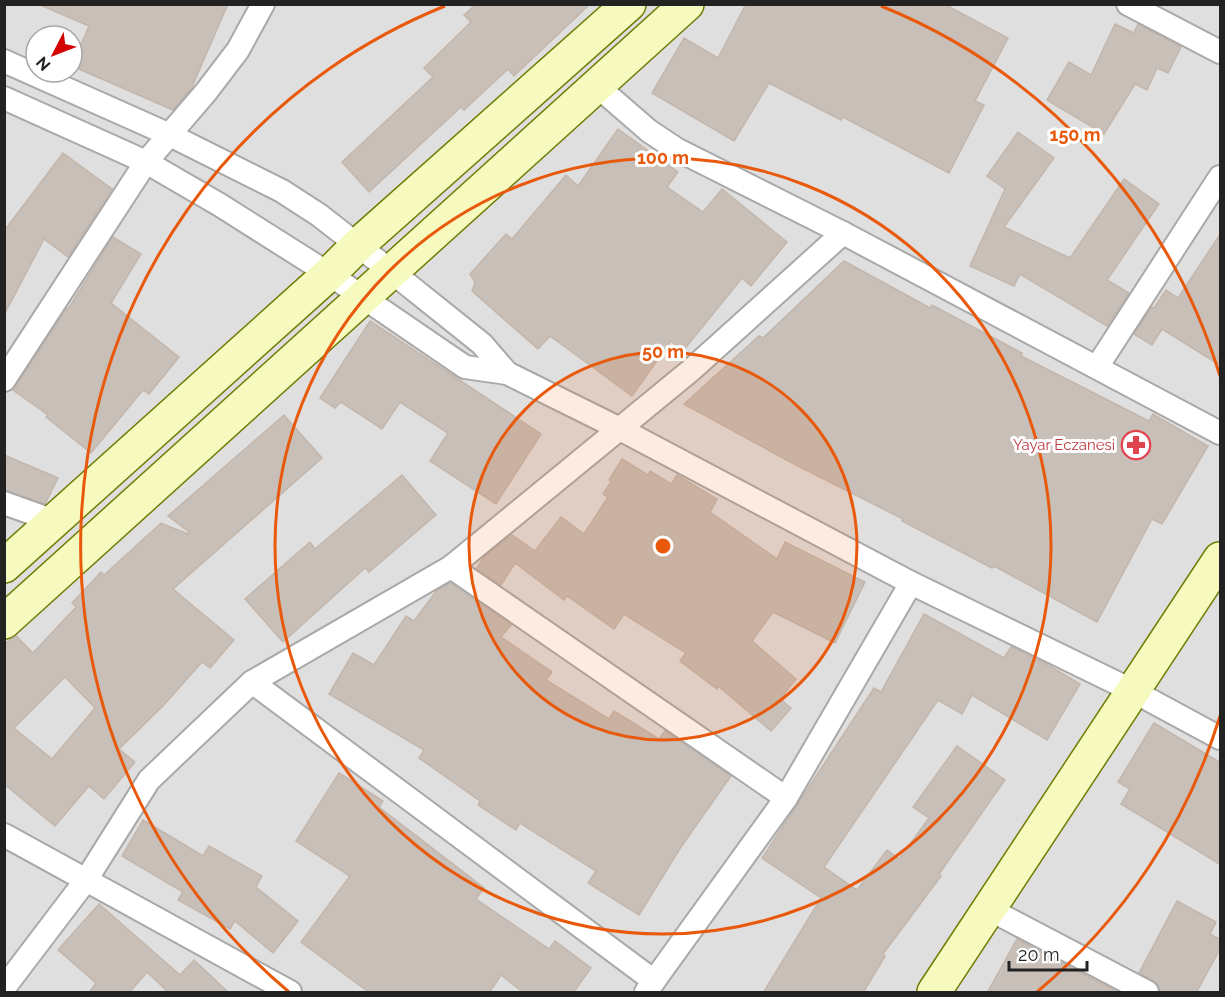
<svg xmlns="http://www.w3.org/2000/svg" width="1225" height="997" font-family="Raleway,sans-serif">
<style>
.residential{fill:#e0dfdf;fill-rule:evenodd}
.building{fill:#c7bfb8;stroke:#c4b6ab;stroke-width:1.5;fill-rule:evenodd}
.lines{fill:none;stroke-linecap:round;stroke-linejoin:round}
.street-casing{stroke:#a9a9a9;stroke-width:26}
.secondary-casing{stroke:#707d05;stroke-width:36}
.street{stroke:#fff;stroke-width:22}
.secondary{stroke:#f7fabf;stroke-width:33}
.ring{fill:none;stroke:#e8590c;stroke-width:3}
.labels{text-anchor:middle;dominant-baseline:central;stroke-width:6;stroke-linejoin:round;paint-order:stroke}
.health-label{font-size:15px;fill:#be3a42;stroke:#fff;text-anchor:end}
.centre{fill:#e8590c;stroke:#fff;stroke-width:3}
.ring-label{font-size:18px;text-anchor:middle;font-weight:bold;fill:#e8590c;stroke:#fff;stroke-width:6;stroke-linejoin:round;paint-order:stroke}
</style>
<rect width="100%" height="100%" fill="#f2efe9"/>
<!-- residential -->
<path class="residential" d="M5,5H1220V992H5ZM36,36H72V72H36Z"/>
<!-- building -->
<g class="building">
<path d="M38,4H228L191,89L173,110L72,66L89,26Z"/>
<path d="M476,4H590L514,76L508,69L464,110L461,107L369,192L342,162L433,77L424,68L471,22L464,15Z"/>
<path d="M746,4H944L1008,38L975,101L984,105L949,173L843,117L841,120L769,83L734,141L652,93L684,38L718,58Z"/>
<path d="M1115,24L1134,33L1138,24L1181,47L1168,73L1157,68L1147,90L1135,84L1104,134L1047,100L1069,62L1091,75Z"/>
<path d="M618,129L678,172L667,187L703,212L722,189L787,242L751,286L742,278L683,351L671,341L632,396L550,336L538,349L472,291L475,282L470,274L506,234L512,239L566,175L578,186Z"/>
<path d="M1018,132L1054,158L1004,227L1070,258L1124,179L1159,204L1107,280L1129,293L1107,326L1020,274L1014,286L970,266L1005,189L987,176Z"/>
<path d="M63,153L112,189L68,257L44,239L4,315V231Z"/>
<path d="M1221,233V366L1162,329L1152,345L1134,334L1152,307L1154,308L1166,290L1178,298Z"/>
<path d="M113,237L141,254L111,303L179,357L149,394L143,390L91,453L46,417L48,415L13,390L67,308L68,309Z"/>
<path d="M844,261L930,308L932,305L1022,353L1021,356L1149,421L1153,414L1208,446L1162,524L1152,519L1097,622L994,566L992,568L902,521L903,519L794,464L684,404L759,336L763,338Z"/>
<path d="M370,321L541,434L496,504L430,461L448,433L400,402L382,429L341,402L335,408L320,398Z"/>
<path d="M284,415L322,458L173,589L234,640L210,668L202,662L163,706L119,749L135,762L104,799L89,786L55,826L4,784V644L16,636L33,653L76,607L72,603L101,572L104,575L161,523L188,534L189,532L168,516ZM65,677L95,708L52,759L14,728Z"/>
<path d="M4,455L58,478L45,504L4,490Z"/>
<path d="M622,459L648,475L650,471L671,484L677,475L717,499L710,512L777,559L785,542L865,582L835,643L773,612L752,641L796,679L780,699L791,708L771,731L718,686L717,689L680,661L686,653L624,614L614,629L567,596L564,600L515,563L501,585L477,568L483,558L512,535L535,551L561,517L584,534L608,497L603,494L611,482L609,480Z"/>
<path d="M402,475L436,515L369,572L365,568L283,642L245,599L310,542L315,549Z"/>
<path d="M450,583L511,625L501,637L552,672L546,680L609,719L614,711L659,739L665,731L731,776L681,847L639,915L588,883L596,871L520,823L516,830L478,805L480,801L419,758L424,750L329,694L353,653L374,665L406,616L414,621L437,590Z"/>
<path d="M924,614L1004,658L1011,647L1048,665L1080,684L1047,740L972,695L962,714L938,700L824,867L857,890L887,850L899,859L929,818L913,807L957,746L1005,780L939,874L941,876L883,954L885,956L863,993H763L821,898L762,858L874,688L881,692Z"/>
<path d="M1154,723L1221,763V865L1121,804L1130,789L1118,782Z"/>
<path d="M339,773L383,801L379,807L484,888L476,899L549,949L555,941L591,968L573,993H524L501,975L489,993H370L301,942L350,876L296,841Z"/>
<path d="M143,820L203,856L209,846L262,876L256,887L298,921L273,953L235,921L230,929L178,900L183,892L122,856Z"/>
<path d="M1177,901L1216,922L1210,934L1221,940V947L1196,993H1160L1158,984L1139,973Z"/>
<path d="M99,904L180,975L194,960L229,993H164L166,990L147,972L129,993H89L96,983L58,950Z"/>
<path d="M1017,939L1119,993H987Z"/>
</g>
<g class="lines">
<!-- street casing -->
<g class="street-casing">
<g id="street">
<path d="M1128,4L1220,52"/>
<path d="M4,61L170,135L282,191L319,215L392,272L482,344L507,373"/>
<path d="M597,86L649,131L676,149L843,233L1220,433"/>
<path d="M4,98L146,162L220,205L329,274L465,367L507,373L620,429L911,583L1133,691L1220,738"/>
<path d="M1097,367L1220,177"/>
<path d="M4,380L146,162L206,92L238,50L263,4"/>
<path d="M4,503L54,521"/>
<path d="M451,567L786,798"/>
<path d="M252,682L654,981"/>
<path d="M4,835L290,992"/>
<path d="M989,909L1147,992"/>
<path d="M4,988L86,880L149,780L252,682L451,567L690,371L843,233"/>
<path d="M646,992L786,798L911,583"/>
</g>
</g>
<!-- secondary casing -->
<g class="secondary-casing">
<g id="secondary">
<path d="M4,566L329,274L358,245L629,4"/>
<path d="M4,622L687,4"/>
<path d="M934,992L1220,559"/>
</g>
</g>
<!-- street -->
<use href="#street" class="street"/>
<!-- secondary -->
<use href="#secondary" class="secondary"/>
</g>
<!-- distance rings -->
<circle cx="663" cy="546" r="194" fill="#e8590c" fill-opacity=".12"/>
<g class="ring">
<circle cx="663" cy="546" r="194"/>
<circle cx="663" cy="546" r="388"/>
<path d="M1220 716A582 582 0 0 1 1037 992M289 992A582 582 0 0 1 445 6M881 6A582 582 0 0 1 1220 376"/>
</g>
<!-- icons -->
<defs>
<g id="pharmacy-ring" transform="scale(1.5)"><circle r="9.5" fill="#fff" stroke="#e0444e" stroke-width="1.5"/><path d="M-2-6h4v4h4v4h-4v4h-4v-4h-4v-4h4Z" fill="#e0444e"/></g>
</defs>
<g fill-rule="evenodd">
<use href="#pharmacy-ring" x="1136" y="445"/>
</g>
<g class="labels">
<!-- health labels -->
<g class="health-label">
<text x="1115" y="445">Yayar Eczanesi</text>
</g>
</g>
<circle cx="663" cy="546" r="9" class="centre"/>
<g class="ring-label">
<text x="1075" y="141">150 m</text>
<text x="663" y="164">100 m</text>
<text x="663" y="358">50 m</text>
</g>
<!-- border -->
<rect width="1225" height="997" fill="none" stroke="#222222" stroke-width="12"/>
<!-- north arrow -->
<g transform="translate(54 54) rotate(228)"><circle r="28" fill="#ffffff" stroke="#a7a7a7" stroke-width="1.5"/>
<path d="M0-4.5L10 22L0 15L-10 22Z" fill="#d40000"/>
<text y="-9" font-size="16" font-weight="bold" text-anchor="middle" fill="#222222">N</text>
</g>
<!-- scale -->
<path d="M1009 961v9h78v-9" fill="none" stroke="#222222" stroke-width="3"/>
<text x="1018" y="961" font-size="18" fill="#222222" stroke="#ffffff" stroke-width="4.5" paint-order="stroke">20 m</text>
</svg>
